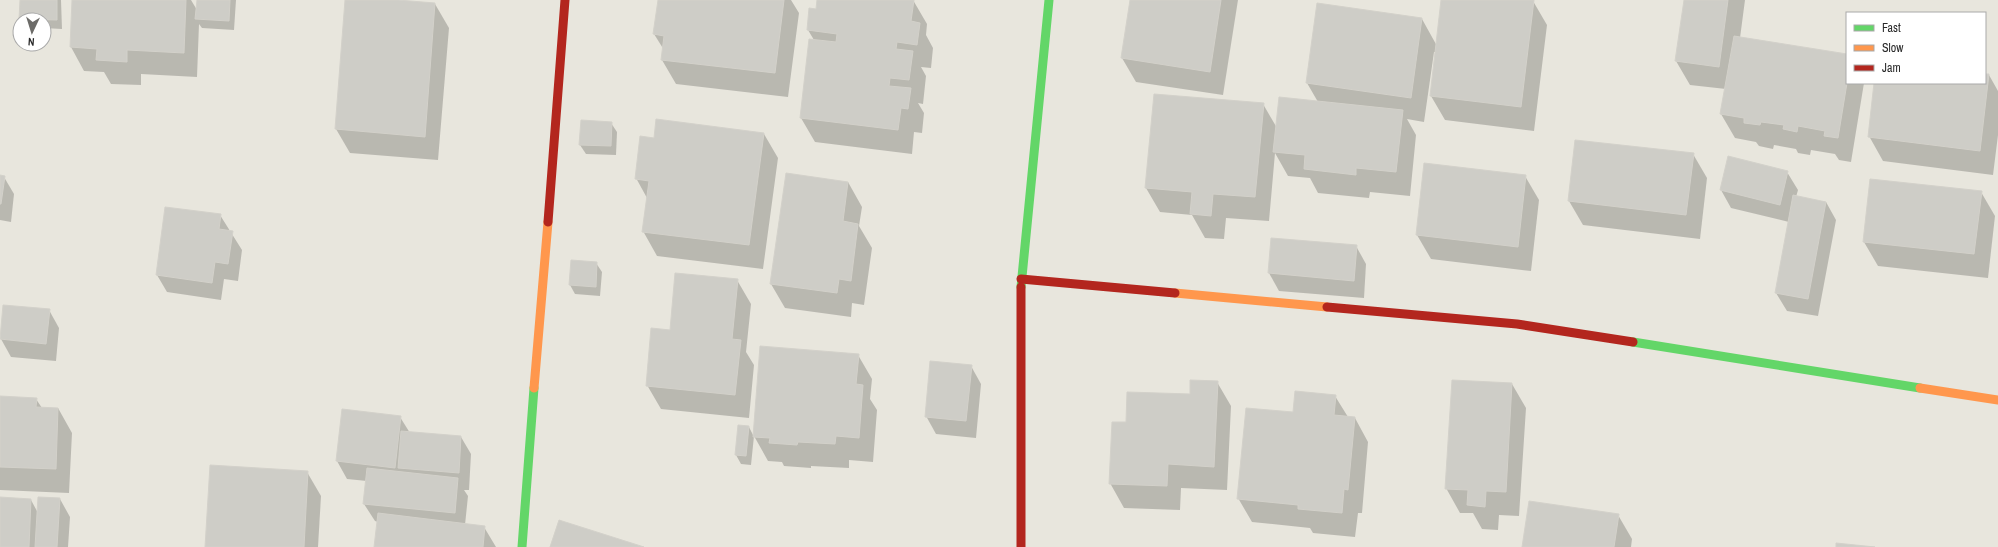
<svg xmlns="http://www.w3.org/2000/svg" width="1998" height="547" font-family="'Archivo Narrow',sans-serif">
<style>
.shadow{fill:#0003}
.building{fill:#cecdc7;stroke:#d3d1ca}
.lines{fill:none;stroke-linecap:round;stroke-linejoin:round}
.fast{stroke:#63d668;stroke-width:9}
.slow{stroke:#ff974d;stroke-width:9}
.jam{stroke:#b3261e;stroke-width:9}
</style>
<rect width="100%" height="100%" fill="#e8e6dd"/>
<!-- shadow -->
<g class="shadow">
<path d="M21,0H61L62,29L44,28V20H21Z"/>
<path d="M73,0H191L197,10L198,0H236L234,30L202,28L199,24L197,77L141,74V85L111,84L104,72L84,71L71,47Z"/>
<path d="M346,0H385L435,4L449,28L438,160L350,153L336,129Z"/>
<path d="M659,0H791L799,13L788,97L676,84L662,60L664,50L654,34Z"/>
<path d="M818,0H913L927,24L926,35L933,48L931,68L921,67L926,76L923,104L918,103L924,113L922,133L914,132L912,154L815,142L801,118L814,40L808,30L817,10Z"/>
<path d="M1131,0H1238L1223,95L1136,82L1122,58Z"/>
<path d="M1442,0L1533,1L1547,25L1534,131L1445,120L1431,96L1436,52H1434L1424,122L1407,119L1416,135L1410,196L1370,192L1369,198L1318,193L1310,178L1288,176L1275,153L1269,221L1226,218L1224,239L1205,238L1192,215L1160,212L1146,188L1263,104L1277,128L1318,102L1307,83L1422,19L1437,46Z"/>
<path d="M1685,0H1745L1740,38L1847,55V83H1864L1851,162L1839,160L1835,154L1811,150L1810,155L1798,153L1796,149L1774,145L1773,149L1759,146L1756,142L1735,138L1721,114L1726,89L1690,85L1676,61Z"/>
<path d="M1985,75H1989L1998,91V135L1993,175L1883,161L1869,136L1875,83H1985Z"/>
<path d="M611,123L617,132L616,155L586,154L580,145Z"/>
<path d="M764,134L778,158L763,269L657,256L643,231L647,198L636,178L655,139Z"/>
<path d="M1576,141L1693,154L1707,178L1700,239L1583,225L1569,201Z"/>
<path d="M1425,164L1525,176L1539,200L1531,271L1431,259L1417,235Z"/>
<path d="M1787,172L1798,190L1796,197L1826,202L1836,220L1818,316L1787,311L1776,293L1789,222L1731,208L1721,190Z"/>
<path d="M0,176L4,177L14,194L11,222L0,220Z"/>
<path d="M848,182L862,207L859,226L872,248L864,305L852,303L851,317L785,308L771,284Z"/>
<path d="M1981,192L1995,216L1988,278L1878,266L1864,242Z"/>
<path d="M220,215L242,250L238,281L224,279L221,300L167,292L157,275Z"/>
<path d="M1356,246L1366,264L1364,298L1279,291L1269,273Z"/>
<path d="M596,263L602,272L600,296L575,294L570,285Z"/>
<path d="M737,280L751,304L746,352L754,365L749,418L661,409L647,385L671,331Z"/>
<path d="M4,306L49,310L59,328L56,361L11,357L1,339Z"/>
<path d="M858,355L872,379L870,399L877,410L873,462L849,460V468L811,466V468L784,466L782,462L768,461L754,436L751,465L741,464L736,455L749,427L754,437Z"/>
<path d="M971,366L981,384L976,438L936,434L926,416Z"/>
<path d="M1217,382L1231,406L1227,490L1181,488L1180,510L1124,508L1110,483L1127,423Z"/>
<path d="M1512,384L1526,408L1519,516L1499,515L1498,530L1482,529L1473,513H1460L1446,488Z"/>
<path d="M1335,396L1348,417L1355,418L1368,442L1362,513H1358L1355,537L1313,533L1310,528L1252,522L1238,498L1294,414Z"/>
<path d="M0,397L36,399L42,408H58L72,433L69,493L0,490Z"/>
<path d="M400,417L410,433L461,437L471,454L469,490H464L468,496L465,525L484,527L496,547H375L378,522L375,521L364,504L367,481L347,479L337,461Z"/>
<path d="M307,472L321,496L318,547H206Z"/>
<path d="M0,498L31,500L38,513L60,499L70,517L68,547H0Z"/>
<path d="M1618,515L1632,539L1631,547H1523Z"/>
</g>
<!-- building -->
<g class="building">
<path d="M20,0H57V20L19,19Z"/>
<path d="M72,0H186L184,53L127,50V62L96,60L97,49L70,47Z"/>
<path d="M197,0H230L229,21L195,19Z"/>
<path d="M345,0H398L435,3L425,137L335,129Z"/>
<path d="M658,0H784L775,73L661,60L664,36L653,34Z"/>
<path d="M817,0H914L911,21L920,23L917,45L897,42L896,49L913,51L909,80L890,78L889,86L911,88L908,109L901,108L898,130L800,118L809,39L836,42L837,34L807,30L809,8L816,9Z"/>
<path d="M1130,0H1221L1210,72L1121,58Z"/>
<path d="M1441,0H1534L1521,107L1430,96Z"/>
<path d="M1684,0H1728L1719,67L1675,61Z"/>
<path d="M1317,3L1422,18L1411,98L1306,83Z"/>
<path d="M1734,36L1847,54V83L1838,138L1824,136L1825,131L1798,126L1797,132L1783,129L1784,125L1761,122L1760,125L1744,123V118L1720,114Z"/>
<path d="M1985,74H1989L1980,151L1868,137L1874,83H1985Z"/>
<path d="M1154,94L1264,103L1255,197L1213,194L1211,216L1190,214L1192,192L1145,188Z"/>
<path d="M1279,97L1403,110L1396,172L1356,168V175L1304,169L1305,155L1273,152Z"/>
<path d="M656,119L764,133L749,245L642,232L649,181L635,179L640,136L654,138Z"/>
<path d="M581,120L612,122L611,146L579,145Z"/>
<path d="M1575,140L1694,153L1686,215L1568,201Z"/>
<path d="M1728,156L1788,171L1780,205L1720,190Z"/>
<path d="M1424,163L1526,175L1518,247L1416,235Z"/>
<path d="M786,173L848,182L843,221L858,224L851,281L839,279L837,293L770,284Z"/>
<path d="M0,175L5,176L1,204H0Z"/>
<path d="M1870,179L1982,191L1974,254L1863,242Z"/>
<path d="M1793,195L1826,202L1808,299L1775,293Z"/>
<path d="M165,207L221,214L219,229L233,231L228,264L215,262L212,283L156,275Z"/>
<path d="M1271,238L1357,245L1354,281L1268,273Z"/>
<path d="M571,260L597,262L596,287L569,285Z"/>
<path d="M675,273L738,279L732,339L741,340L735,395L646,386L651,328L670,330Z"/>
<path d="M3,305L50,309L46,344L0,339Z"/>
<path d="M760,346L859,354L856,384L863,385L859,438L836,436L835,444L798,442L797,445L769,443L770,438L753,437Z"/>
<path d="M930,361L972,365L966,421L925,417Z"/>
<path d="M1190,380L1218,381L1214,467L1168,464L1167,486L1109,484L1112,422H1126L1127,392L1190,394Z"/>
<path d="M1452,380L1512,383L1506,492L1486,491L1485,507L1467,505L1468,490L1445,489Z"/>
<path d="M1295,391L1336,395L1334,415L1355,417L1348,490L1344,489L1342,513L1298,509V505L1237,499L1246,408L1293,412Z"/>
<path d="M0,396L37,398L36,407L58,408L56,469L0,467Z"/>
<path d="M342,409L401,416L395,468L336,461Z"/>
<path d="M738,425L749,426L746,456L735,455Z"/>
<path d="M401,431L461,436L459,473L398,468Z"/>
<path d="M210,465L308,471L304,547H205Z"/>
<path d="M367,468L458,478L455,513L363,504Z"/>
<path d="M0,497L31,499L29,547H0Z"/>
<path d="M38,497L60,498L57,547H35Z"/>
<path d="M1529,501L1619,514L1614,547H1522Z"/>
<path d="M378,513L485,526L483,547H374Z"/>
<path d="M559,520L644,547H550Z"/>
<path d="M1836,543L1875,547H1836Z"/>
</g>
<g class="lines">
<!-- fast -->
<g class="fast">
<path d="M1021,287L1049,0"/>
<path d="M1633,342L1920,388"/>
<path d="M522,547L534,388"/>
</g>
<!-- slow -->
<g class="slow">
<path d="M1175,293L1327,307"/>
<path d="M534,388L548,222"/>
<path d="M1920,388L1998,400"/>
</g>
<!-- jam -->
<g class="jam">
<path d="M548,222L565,0"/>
<path d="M1021,279L1175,293"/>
<path d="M1021,287V547"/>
<path d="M1327,307L1517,324L1633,342"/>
</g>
</g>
<!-- legend -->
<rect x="1846" y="12" width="140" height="72" fill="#ffffff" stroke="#a9a9a9"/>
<rect x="1854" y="25" width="20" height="6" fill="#63d668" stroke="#a9a9a9"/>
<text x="1882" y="32" font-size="12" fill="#292929">Fast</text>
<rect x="1854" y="45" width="20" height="6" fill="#ff974d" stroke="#a9a9a9"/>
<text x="1882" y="52" font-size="12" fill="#292929">Slow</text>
<rect x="1854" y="65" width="20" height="6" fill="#b3261e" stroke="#a9a9a9"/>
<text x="1882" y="72" font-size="12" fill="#292929">Jam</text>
<!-- north arrow -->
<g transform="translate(32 32) rotate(184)"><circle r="19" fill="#ffffff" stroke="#a9a9a9"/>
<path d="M0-3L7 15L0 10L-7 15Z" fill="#6c6b68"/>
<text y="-6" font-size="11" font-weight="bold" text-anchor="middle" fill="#292929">N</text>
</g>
</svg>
